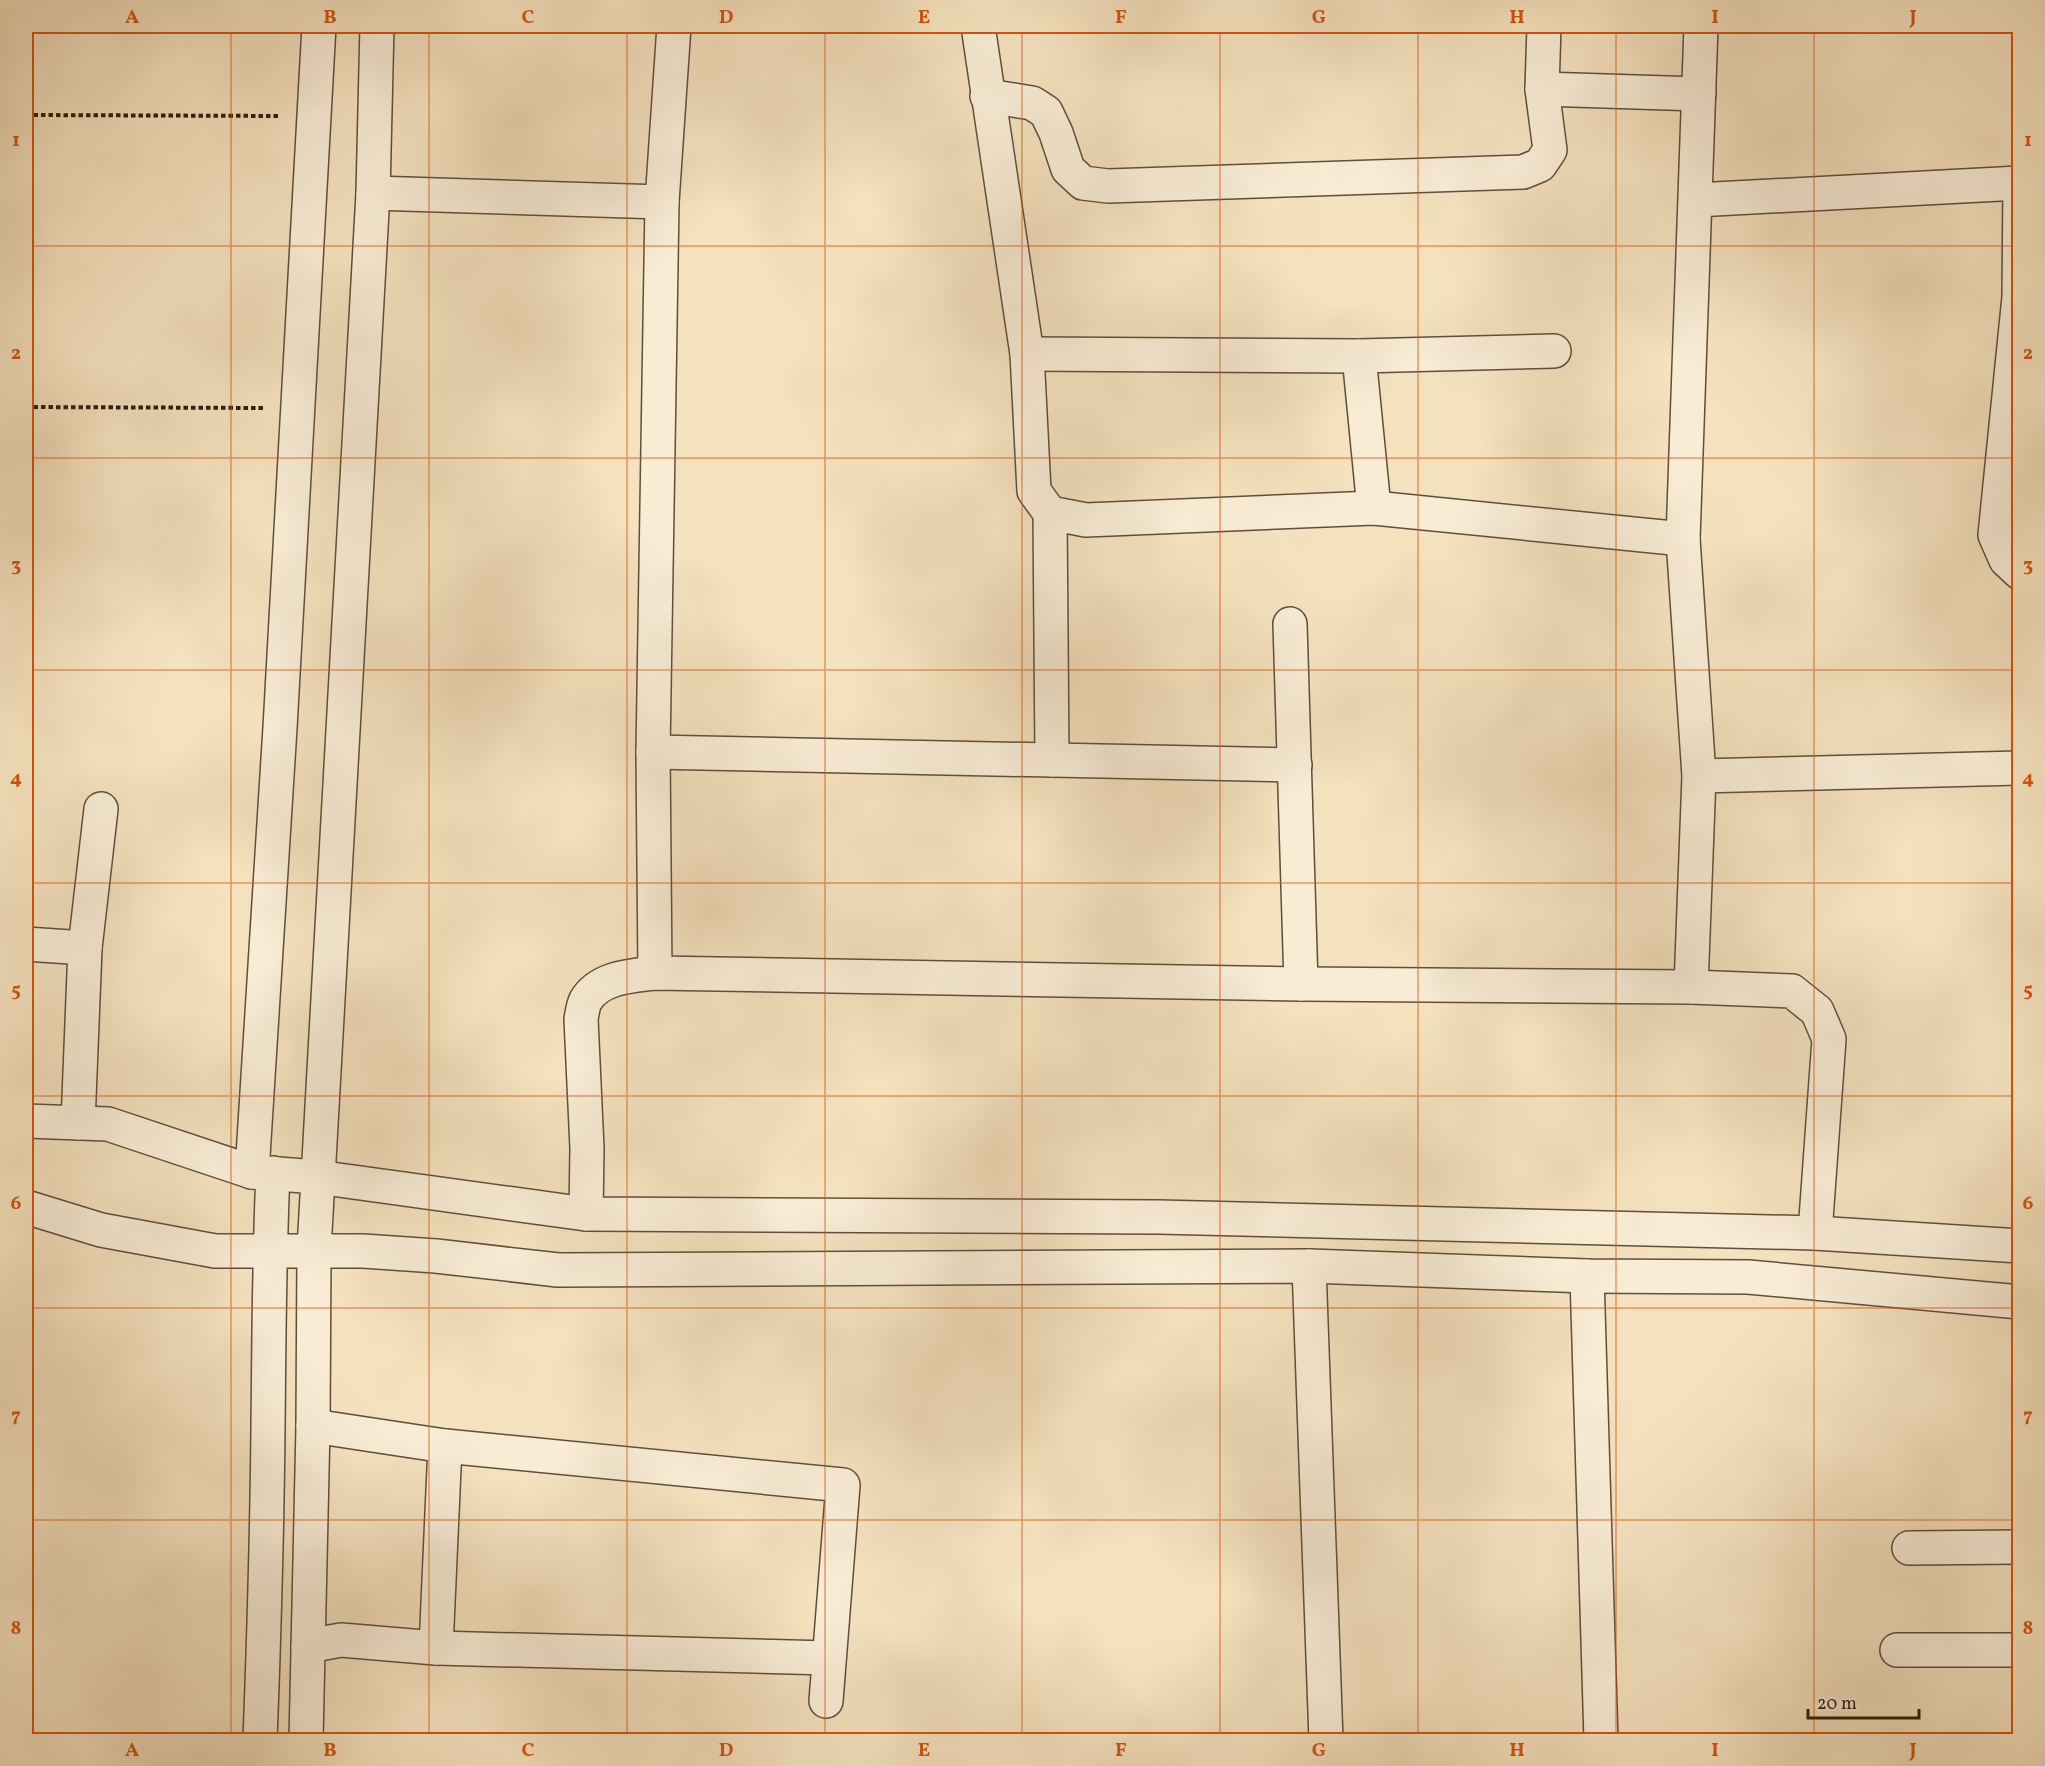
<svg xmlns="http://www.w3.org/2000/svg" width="2045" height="1766" font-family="Vollkorn,serif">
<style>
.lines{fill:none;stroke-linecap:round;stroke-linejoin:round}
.minor-casing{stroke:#604e3c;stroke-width:36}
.tertiary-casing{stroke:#604e3c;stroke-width:36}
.path{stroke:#2e1d10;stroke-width:4;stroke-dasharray:4.5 3;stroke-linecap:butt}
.minor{stroke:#f8ecd5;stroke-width:33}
.tertiary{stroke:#f8ecd5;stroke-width:33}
.grid{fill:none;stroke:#d5530c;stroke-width:1.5;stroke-opacity:0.55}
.neatline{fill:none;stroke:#d5530c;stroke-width:2}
.grid-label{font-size:20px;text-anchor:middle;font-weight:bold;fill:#d5530c}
</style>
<rect width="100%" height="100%" fill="#f4e1be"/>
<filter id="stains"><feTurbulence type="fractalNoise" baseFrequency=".00333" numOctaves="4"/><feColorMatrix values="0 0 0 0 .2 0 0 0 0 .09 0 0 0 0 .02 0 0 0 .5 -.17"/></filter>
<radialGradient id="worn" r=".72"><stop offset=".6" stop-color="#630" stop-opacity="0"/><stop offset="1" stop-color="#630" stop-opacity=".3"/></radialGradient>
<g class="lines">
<!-- minor casing -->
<g class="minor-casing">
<g id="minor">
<path d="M978,26L1027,354L1034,491L1050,513L1086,520L1374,508L1683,539"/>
<path d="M1542,89L1699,94"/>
<path d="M987,96L1032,103L1046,112L1056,133L1068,169L1083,183L1108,186L1523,172L1540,165L1550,150L1542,89L1544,26"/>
<path d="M2020,183L2019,297L1995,535L2006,560L2020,573"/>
<path d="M373,193L662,202"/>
<path d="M1696,200L2019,183"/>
<path d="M1027,354L1359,356L1554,351"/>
<path d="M1359,356L1374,508"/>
<path d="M1050,513L1052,760"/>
<path d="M1290,624L1301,984"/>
<path d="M653,752L1295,765"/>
<path d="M1699,776L2020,768"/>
<path d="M26,944L85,948"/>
<path d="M655,973L653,752L662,202L674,26"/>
<path d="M1691,987L1699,776L1683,539L1701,26"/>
<path d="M78,1123L85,948L101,809"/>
<path d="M252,1172L280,728L319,26"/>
<path d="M586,1214L587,1148L581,1019C582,1014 583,1005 586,1000C600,977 632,976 655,973L1301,984L1691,987L1792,991L1817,1011L1829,1039L1815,1233"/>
<path d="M1309,1266L1326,1740"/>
<path d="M1587,1276L1601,1740"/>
<path d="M313,1426L445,1446L843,1485L826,1701"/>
<path d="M1909,1548L2020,1547"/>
<path d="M308,1646L341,1640L436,1648L829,1658"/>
<path d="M436,1648L445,1446"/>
<path d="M1897,1650H2020"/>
<path d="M260,1740C264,1636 267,1532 268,1427C269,1342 269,1258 273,1173"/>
<path d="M306,1740L313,1426L314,1250L373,193L377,26"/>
</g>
</g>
<!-- tertiary casing -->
<g class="tertiary-casing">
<g id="tertiary">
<path d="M26,1121L108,1124L252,1172L317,1177L586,1214L1159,1217L1815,1233L2020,1246"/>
<path d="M26,1207L101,1230L215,1251H363L436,1256L558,1270L1309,1266L1587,1276L1748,1277L2020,1302"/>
</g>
</g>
<!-- path -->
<g class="path">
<path d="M26,26L27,115"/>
<path d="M26,115L280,116"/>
<path d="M26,407L264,408"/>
</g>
<!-- minor -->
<use href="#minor" class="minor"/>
<!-- tertiary -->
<use href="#tertiary" class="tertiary"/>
</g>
<!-- grid -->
<path class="grid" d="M231,26V1740M429,26V1740M627,26V1740M825,26V1740M1022,26V1740M1220,26V1740M1418,26V1740M1616,26V1740M1814,26V1740M26,246H2020M26,458H2020M26,670H2020M26,883H2020M26,1096H2020M26,1308H2020M26,1520H2020"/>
<!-- margin -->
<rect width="2045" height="1766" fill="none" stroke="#f4e1be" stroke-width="66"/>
<!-- scale -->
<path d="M1808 1709v9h111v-9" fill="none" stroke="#2e1d10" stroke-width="3"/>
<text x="1817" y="1709" font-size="18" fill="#2e1d10" stroke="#f8ecd5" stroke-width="4.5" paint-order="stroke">20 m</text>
<rect x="33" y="33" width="1979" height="1700" class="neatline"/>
<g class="grid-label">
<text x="132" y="23">A</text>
<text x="330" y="23">B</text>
<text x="528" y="23">C</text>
<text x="726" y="23">D</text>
<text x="924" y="23">E</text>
<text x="1121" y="23">F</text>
<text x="1319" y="23">G</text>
<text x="1517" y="23">H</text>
<text x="1715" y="23">I</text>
<text x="1913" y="23">J</text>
<text x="16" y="146">1</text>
<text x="2028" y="146">1</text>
<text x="16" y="359">2</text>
<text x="2028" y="359">2</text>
<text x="16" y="571">3</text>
<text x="2028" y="571">3</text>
<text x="16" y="784">4</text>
<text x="2028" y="784">4</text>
<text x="16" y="996">5</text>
<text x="2028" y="996">5</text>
<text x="16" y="1209">6</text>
<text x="2028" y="1209">6</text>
<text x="16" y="1421">7</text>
<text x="2028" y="1421">7</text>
<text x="16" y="1634">8</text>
<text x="2028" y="1634">8</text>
<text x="132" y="1756">A</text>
<text x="330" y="1756">B</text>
<text x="528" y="1756">C</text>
<text x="726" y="1756">D</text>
<text x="924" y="1756">E</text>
<text x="1121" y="1756">F</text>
<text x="1319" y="1756">G</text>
<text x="1517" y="1756">H</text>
<text x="1715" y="1756">I</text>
<text x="1913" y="1756">J</text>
</g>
<rect width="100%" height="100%" filter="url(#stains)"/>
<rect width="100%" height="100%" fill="url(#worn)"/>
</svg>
